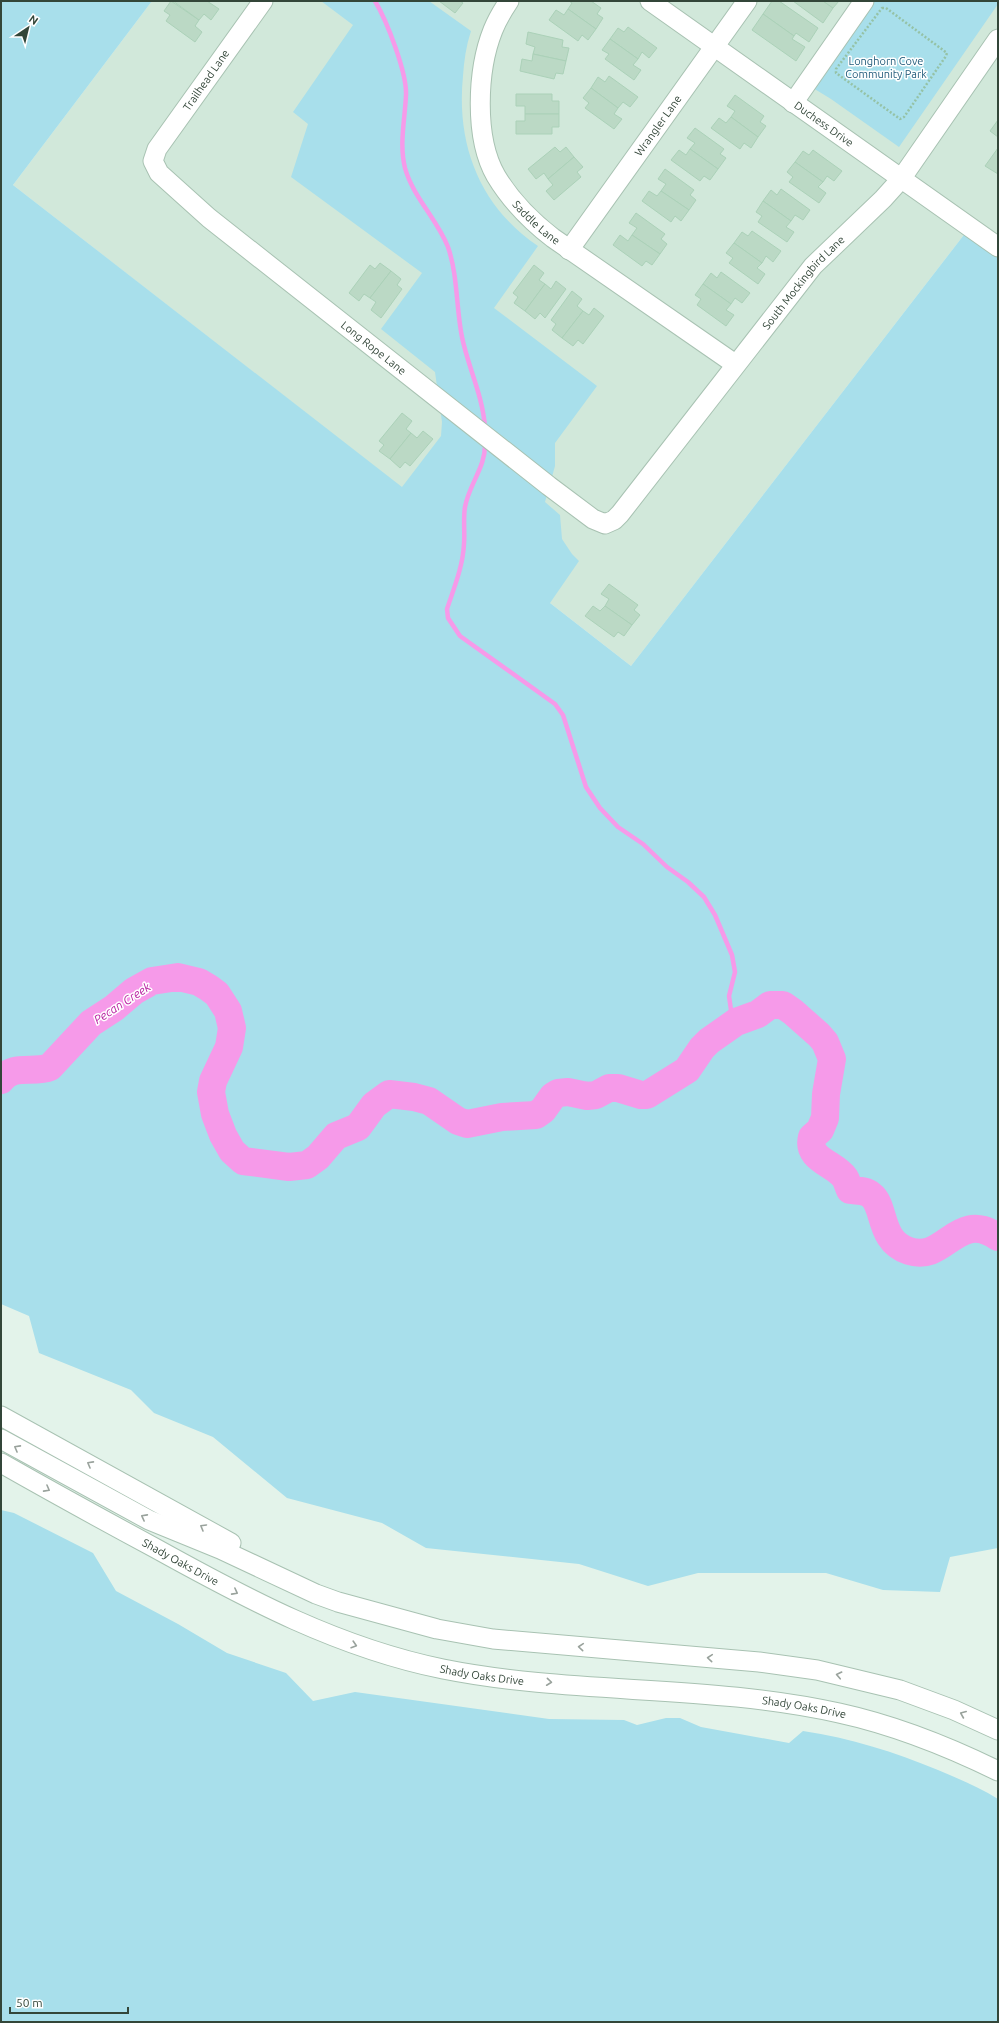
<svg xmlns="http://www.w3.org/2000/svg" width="999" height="2023" font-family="Ubuntu,sans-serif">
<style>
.residential{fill:#d1e8da}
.green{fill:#a8dfeb}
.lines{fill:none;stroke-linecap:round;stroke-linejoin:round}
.stream{stroke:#f69ae9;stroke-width:4.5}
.river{stroke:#f69ae9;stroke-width:28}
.building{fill:#bbd9c5;stroke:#abd1b8}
.minor-casing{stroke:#a8c2b2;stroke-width:21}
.path{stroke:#95c2a6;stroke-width:2.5;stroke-dasharray:2 2;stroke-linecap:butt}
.minor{stroke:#fff;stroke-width:19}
.oneway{stroke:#99a29c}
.labels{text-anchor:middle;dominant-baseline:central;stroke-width:3;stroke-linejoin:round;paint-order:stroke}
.park-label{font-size:11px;fill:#225c7b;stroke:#fff}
.street-label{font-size:11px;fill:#334639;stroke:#fff}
.water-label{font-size:12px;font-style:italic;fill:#b924a2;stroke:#fff}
</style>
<rect width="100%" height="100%" fill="#e3f3ea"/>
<!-- residential -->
<path class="residential" d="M152,1H998V247L970,227L631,666L13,185Z"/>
<!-- green -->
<g class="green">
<path d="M1,1H152L13,185L402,487L441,436L442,422L435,372L381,329L422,273L291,177L308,124L293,112L353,25L321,1H429L471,31C466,46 464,61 463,76C456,145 480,207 538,246L494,308L597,386L555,443V466L545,502L560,515L562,539L572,554L579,561L550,603L631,666L970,227L998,247V1548L950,1557L940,1592L883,1590L826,1573H698L648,1586L579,1564L426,1548L382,1523L287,1498L213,1437L154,1413L131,1390L39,1353L29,1316L1,1304Z"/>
<path d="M864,1H998V4L899,147L831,99L813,88Z"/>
<path d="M1,1510L14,1513L93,1553L116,1591L178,1624L227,1653L286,1673L313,1701L355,1692L549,1719L624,1720L637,1725L666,1718H680L701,1727L789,1743L803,1731C851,1738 894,1752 938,1770C959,1779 979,1787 998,1799V2022H1Z"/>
</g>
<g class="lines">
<!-- stream -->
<g class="stream">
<path d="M375,1C387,21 407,73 406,95C405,119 399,144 405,168C413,197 437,219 448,247C458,276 456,308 462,337C468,367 483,396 485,428"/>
<path d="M485,443C486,467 469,484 465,507C463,519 465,532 464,544C463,566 454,588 447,609L448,618L460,636L555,704L563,715L586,787L600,808L618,827L643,844L667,867L688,882L704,897L715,915L732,955L735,972L729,996L731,1010L736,1022"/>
</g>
<!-- river -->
<path class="river" d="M1,1080C14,1063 33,1074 50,1067L91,1023L114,1008L134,991L152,981L178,977L199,982L209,988L217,994L228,1011L232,1028L229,1047L213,1081L211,1092L215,1114L223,1135L232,1151L243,1161L289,1167L307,1165L318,1157L336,1136L358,1127L374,1105L389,1094L414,1097L429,1101L458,1121L467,1124L502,1117L536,1115L543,1110L553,1096L558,1093L568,1092L587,1096L596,1095L609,1088H618L641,1095H647L687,1070L702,1048L709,1041L736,1022L758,1014L770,1005H783L793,1012L819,1035L825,1042L832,1059L826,1094L825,1118L820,1130L812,1137C806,1160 835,1163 845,1178C847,1181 848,1186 850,1190C857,1191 865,1190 871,1195C886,1206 878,1241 909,1251C946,1263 956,1209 998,1237"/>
</g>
<!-- building -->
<g class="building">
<path d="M171,1L199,20L195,26L202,32L195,42L166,21L170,15L164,11Z"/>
<path d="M173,1H207L219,9L211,20L204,14L199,20Z"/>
<path d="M439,1H460L463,3L455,13Z"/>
<path d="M569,1H591L601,8L597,14L603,18L596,29L568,9L572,3Z"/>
<path d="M772,1H779L818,28L809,42L796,33L794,36L763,14Z"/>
<path d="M793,1H823L833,8L823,23Z"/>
<path d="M823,1H839L833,8Z"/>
<path d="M568,9L596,29L588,40L582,35L578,41L549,20L556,10L564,15Z"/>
<path d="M763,14L794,36L792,39L805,47L796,61L752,30Z"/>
<path d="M628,27L657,48L649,58L642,52L638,59L610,39L618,28L624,32Z"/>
<path d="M528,32L563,40L562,47L569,48L566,61L533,54L535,47L526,44Z"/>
<path d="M610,39L638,59L633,65L641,70L634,80L605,59L609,54L602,50Z"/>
<path d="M533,54L566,61L563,74L556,73L554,79L520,71L522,59L532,61Z"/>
<path d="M609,76L638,97L630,107L623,102L618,108L591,88L598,77L605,82Z"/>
<path d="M591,88L618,108L614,114L622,119L614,129L585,108L589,103L583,98Z"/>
<path d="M516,94H552V101H559V114H525V106H516Z"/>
<path d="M735,95L764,116L760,122L766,126L758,137L731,117L735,111L727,106Z"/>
<path d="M525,114H559V127H552V134H516V121H525Z"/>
<path d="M731,117L758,137L751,148L744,143L740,149L711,128L719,118L726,123Z"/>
<path d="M998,120V137L990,131Z"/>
<path d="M695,128L724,149L720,154L726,158L718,169L690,149L695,143L687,138Z"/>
<path d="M555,147L560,152L566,147L574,157L548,179L544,173L536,179L528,169Z"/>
<path d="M998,148V174L985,166Z"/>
<path d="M690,149L718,169L710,180L704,176L700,181L671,160L679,150L686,155Z"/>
<path d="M813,150L842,171L834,181L827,176L823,182L795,162L803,151L809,155Z"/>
<path d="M574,157L583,167L577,172L581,177L554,200L546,191L553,185L548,179Z"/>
<path d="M795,162L823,182L818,187L826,193L819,203L789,182L793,177L787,172Z"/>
<path d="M665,169L694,190L690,195L696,200L689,210L661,191L666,184L658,179Z"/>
<path d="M781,189L810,210L803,220L795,215L791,221L763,201L771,190L777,195Z"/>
<path d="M649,191L657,196L661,191L689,210L681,221L675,216L671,222L642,201Z"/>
<path d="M763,201L791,221L786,227L794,232L787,242L758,222L762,216L756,212Z"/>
<path d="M636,213L665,234L661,239L667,244L660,254L632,235L637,228L629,223Z"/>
<path d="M752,231L781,251L773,262L766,256L762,263L734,243L742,232L748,236Z"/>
<path d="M620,235L628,241L632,235L660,254L652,265L646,261L642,266L613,245Z"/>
<path d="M734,243L762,263L757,268L765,274L758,284L729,263L733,258L726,253Z"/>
<path d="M380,263L391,271L370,298L364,294L359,301L349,293L370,265L375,269Z"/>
<path d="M534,265L544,273L539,280L545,284L525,311L514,303L518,297L513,293Z"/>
<path d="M391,271L401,279L397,285L402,289L381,318L371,310L376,302L370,298Z"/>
<path d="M721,272L750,293L742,303L735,298L731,304L703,284L711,273L717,278Z"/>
<path d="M556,281L566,289L545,318L540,313L535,319L525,311L545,284L551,289Z"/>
<path d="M703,284L731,304L726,310L734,315L726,326L697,305L701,299L695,295Z"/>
<path d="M572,291L582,299L577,306L583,311L562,338L552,330L556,324L551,320Z"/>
<path d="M594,308L604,316L583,344L578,340L573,346L562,338L583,311L589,315Z"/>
<path d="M402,413L412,421L406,429L411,433L390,459L379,451L384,445L379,441Z"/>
<path d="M423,431L433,439L410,466L405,462L400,468L390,459L411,433L417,438Z"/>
<path d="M609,584L638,605L634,610L640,615L632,625L605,606L609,599L601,594Z"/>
<path d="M593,606L600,611L605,606L632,625L624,636L618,632L614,637L585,616Z"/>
</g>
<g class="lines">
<!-- minor casing -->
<g class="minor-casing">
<g id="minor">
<path id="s1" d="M263,1L157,149L153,161L159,173L209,218L549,486L593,519L605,524L614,520L620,514L813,266L883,199L901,179L998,39"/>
<path id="s2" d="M509,1C503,10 497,20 493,30C477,70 474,138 496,176C511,201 531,221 553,238L735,364"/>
<path id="s3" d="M650,1L998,247"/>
<path d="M793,103L864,1"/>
<path id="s4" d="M569,250L747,1"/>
<path d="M1,1416L231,1543"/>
<path d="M1,1439L149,1520L220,1549L316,1594L338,1602L437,1629L493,1639L759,1662L817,1670L900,1690L954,1710L998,1730"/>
<path id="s5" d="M1,1463C52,1492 103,1520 155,1548C247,1599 339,1648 443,1669C572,1695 710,1684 839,1713C894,1725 947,1746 998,1771"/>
</g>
</g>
<!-- path -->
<path class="path" d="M882,8H886L947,53L946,56L904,117L900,119L836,73V69Z"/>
<!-- minor -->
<use href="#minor" class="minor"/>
</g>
<!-- one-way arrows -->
<defs><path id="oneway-chevron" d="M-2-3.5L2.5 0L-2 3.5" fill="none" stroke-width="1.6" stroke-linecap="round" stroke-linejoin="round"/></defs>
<g class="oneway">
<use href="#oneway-chevron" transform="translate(17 1448) rotate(-151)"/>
<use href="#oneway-chevron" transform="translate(90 1464) rotate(-151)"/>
<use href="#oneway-chevron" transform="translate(47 1489) rotate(29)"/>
<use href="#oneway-chevron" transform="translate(144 1517) rotate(-152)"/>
<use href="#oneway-chevron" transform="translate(203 1527) rotate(-150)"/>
<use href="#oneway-chevron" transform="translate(235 1592) rotate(28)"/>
<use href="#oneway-chevron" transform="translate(354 1645) rotate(17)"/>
<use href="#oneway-chevron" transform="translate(581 1647) rotate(-175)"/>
<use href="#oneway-chevron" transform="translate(710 1658) rotate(-175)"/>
<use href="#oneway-chevron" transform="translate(839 1675) rotate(-168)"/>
<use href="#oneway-chevron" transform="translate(549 1682) rotate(6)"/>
<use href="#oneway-chevron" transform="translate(963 1714) rotate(-157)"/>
</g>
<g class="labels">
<!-- park labels -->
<g class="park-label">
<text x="886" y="61">Longhorn Cove<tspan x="886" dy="13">Community Park</tspan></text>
</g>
<!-- street labels -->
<g class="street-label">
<text transform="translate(206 80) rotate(-55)">Trailhead Lane</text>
<text stroke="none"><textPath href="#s3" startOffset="213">Duchess Drive</textPath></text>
<text stroke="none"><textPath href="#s4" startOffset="153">Wrangler Lane</textPath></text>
<text stroke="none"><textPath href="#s2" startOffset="245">Saddle Lane</textPath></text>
<text stroke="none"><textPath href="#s1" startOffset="1090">South Mockingbird Lane</textPath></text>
<text stroke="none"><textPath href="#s1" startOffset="485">Long Rope Lane</textPath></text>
<text stroke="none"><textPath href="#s5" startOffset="205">Shady Oaks Drive</textPath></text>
<text stroke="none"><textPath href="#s5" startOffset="529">Shady Oaks Drive</textPath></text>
<text stroke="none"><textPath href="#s5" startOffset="853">Shady Oaks Drive</textPath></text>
</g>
<!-- water labels -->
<g class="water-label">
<text transform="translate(122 1003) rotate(-33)">Pecan Creek</text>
</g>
</g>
<!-- border -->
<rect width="999" height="2023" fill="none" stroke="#334639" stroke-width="4"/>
<!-- north arrow -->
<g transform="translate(28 28) rotate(35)" stroke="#ffffff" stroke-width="3" paint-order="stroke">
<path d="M0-3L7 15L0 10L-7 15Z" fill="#334639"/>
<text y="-6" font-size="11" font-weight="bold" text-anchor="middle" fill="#334639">N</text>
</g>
<!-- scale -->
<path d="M10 2007v6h118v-6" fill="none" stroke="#334639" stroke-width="2"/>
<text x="16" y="2007" font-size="12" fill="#334639" stroke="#ffffff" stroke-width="3" paint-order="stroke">50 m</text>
</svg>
